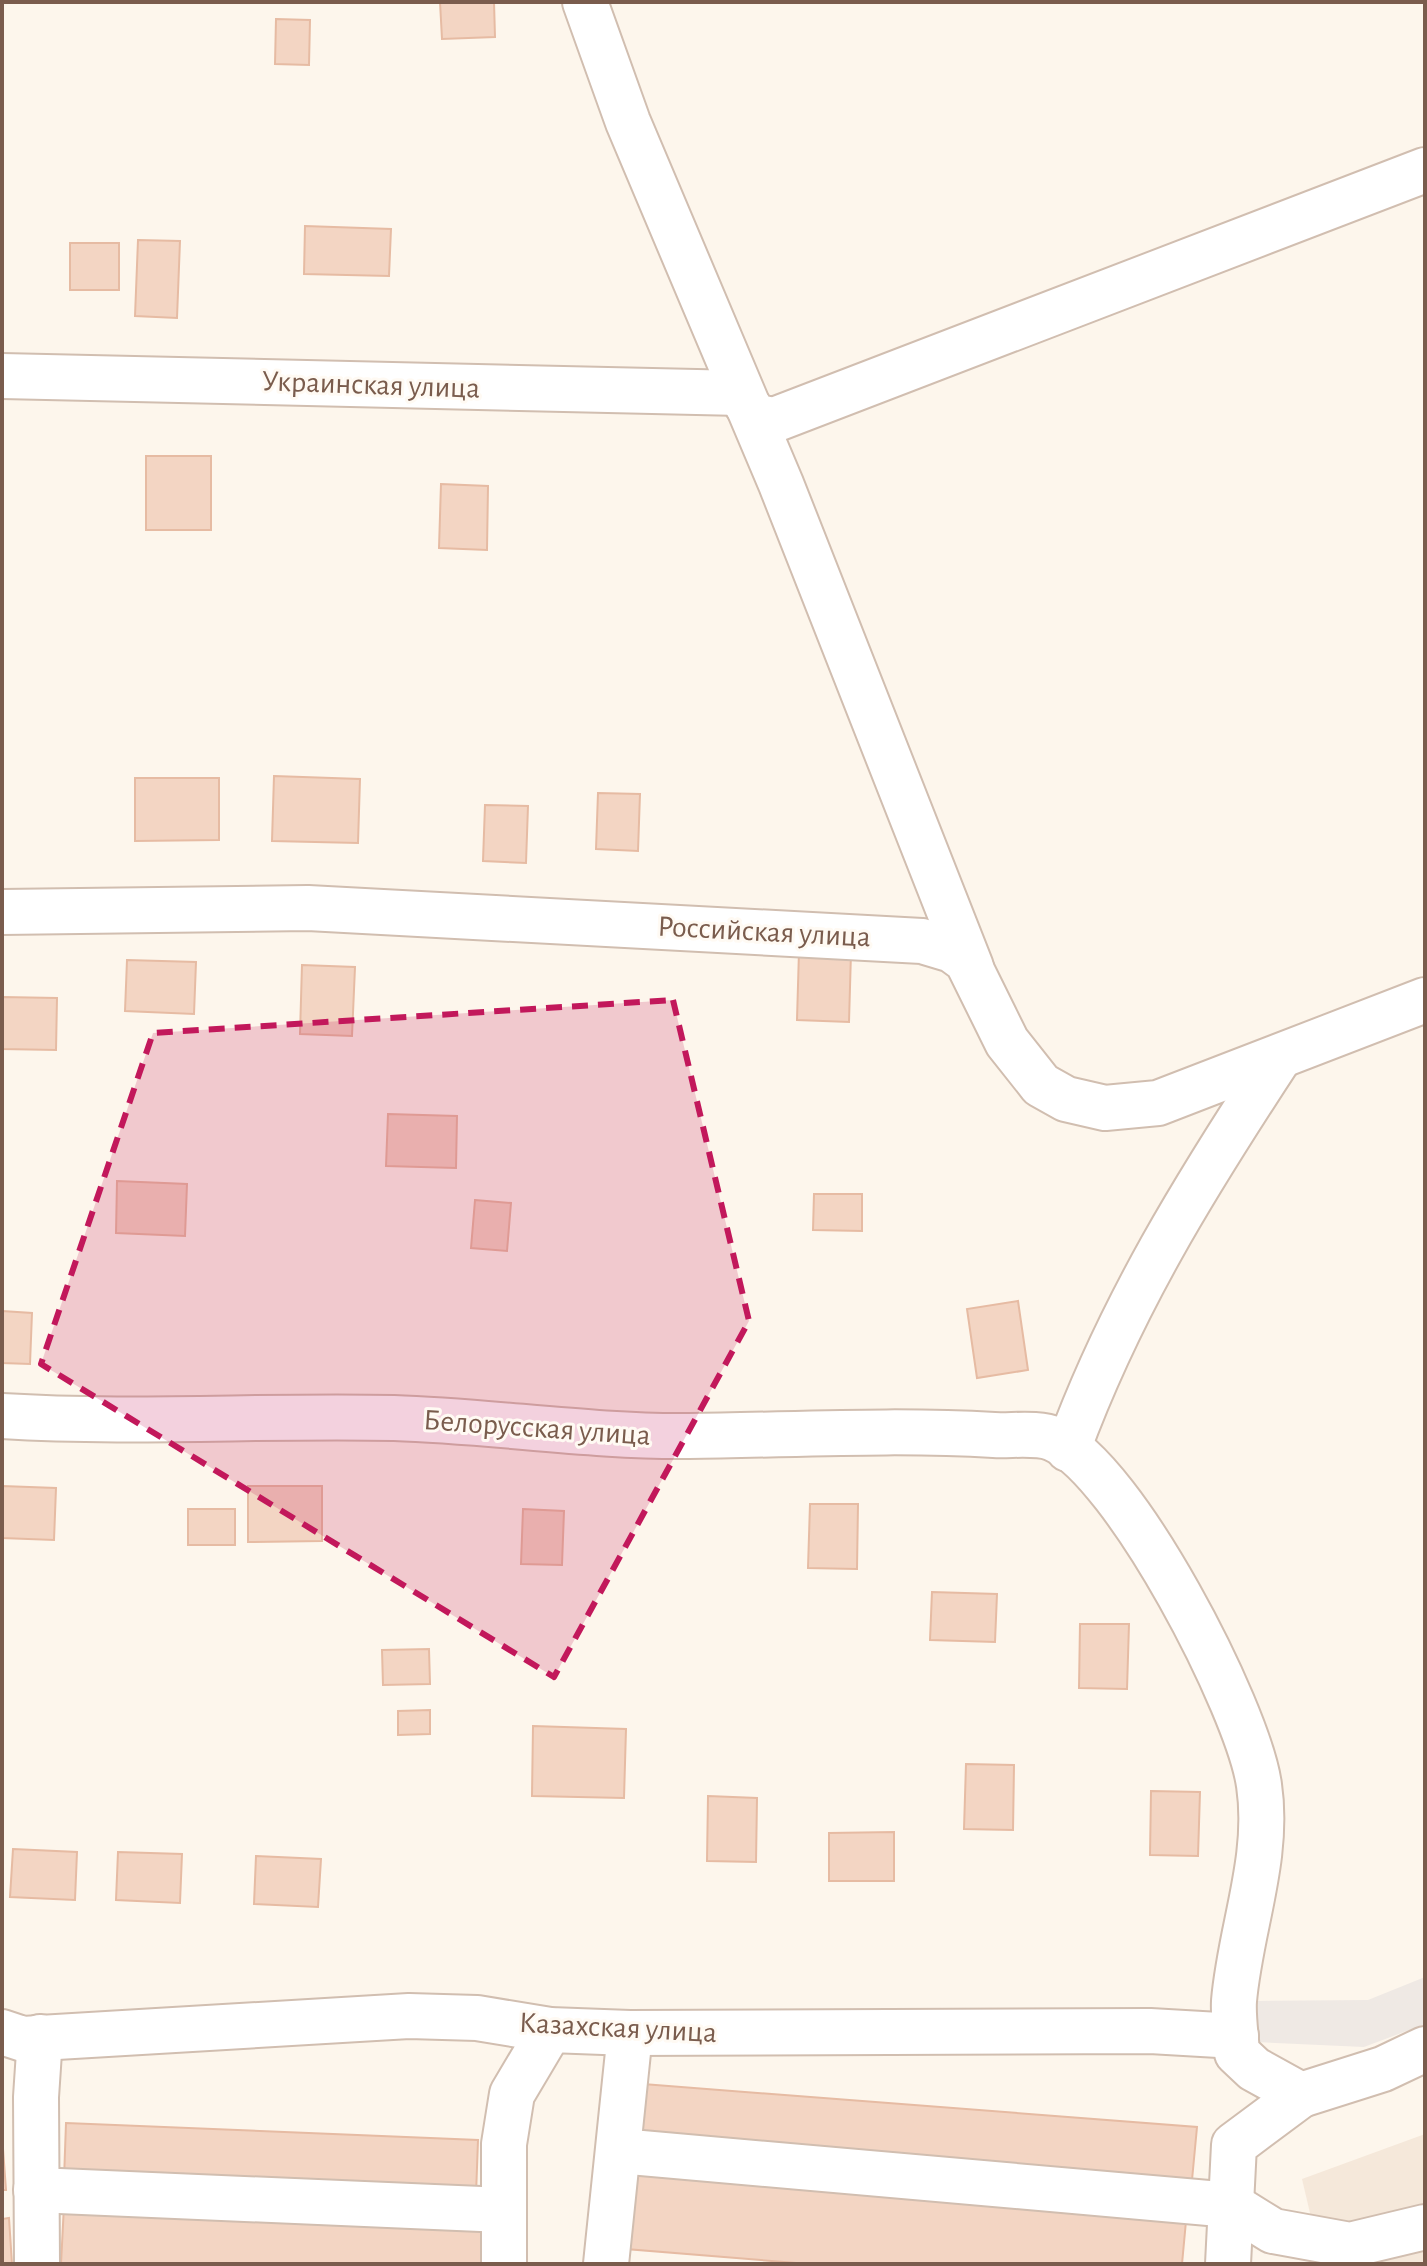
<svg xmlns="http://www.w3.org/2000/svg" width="1427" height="2266" font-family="'Alegreya Sans',sans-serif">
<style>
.residential{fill:#f5e8da}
.industrial{fill:#efe9e4}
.building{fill:#f3d5c3;stroke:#e6bba3;stroke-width:2}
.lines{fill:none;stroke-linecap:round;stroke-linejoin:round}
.minor-casing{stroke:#d1beb0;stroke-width:48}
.minor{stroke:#fff;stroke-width:44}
.marked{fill:#c2185b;fill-opacity:0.2;stroke:#c2185b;stroke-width:6;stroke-dasharray:16 10;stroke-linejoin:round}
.labels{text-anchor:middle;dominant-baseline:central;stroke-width:6;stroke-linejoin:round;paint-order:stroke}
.street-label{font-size:30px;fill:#7a5c4d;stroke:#fffaf3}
</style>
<rect width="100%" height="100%" fill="#fdf6ec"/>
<!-- residential -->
<path class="residential" d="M1425,2134V2264H1322L1302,2179Z"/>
<!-- industrial -->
<path class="industrial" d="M1425,1977V2024L1364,2047L1255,2042L1252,2001L1368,2000Z"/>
<!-- building -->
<g class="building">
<path d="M440,2H494L495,37L442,39Z"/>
<path d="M276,19L310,20L309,65L275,64Z"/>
<path d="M305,226L391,229L389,276L304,274Z"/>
<path d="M138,240L180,241L177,318L135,316Z"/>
<rect x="70" y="243" width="49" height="47"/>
<rect x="146" y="456" width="65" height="74"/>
<path d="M441,484L488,486L487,550L439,548Z"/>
<path d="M274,776L360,779L358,843L272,841Z"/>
<path d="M135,778H219V840L135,841Z"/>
<path d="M598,793L640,794L638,851L596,849Z"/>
<path d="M485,805L528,806L526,863L483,861Z"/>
<path d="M799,951L851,953L849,1022L797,1020Z"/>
<path d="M127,960L196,962L194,1014L125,1011Z"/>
<path d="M302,965L355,967L352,1036L300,1034Z"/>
<path d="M2,997L57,998L56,1050L2,1049Z"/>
<path d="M388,1114L457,1116L456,1168L386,1166Z"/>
<path d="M117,1181L187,1184L185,1236L116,1233Z"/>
<path d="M814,1194H862V1231L813,1230Z"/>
<path d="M475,1200L511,1203L507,1251L471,1248Z"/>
<path d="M1018,1301L1028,1370L977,1378L967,1309Z"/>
<path d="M2,1311L32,1313L30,1364L2,1363Z"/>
<path d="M2,1486L56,1488L54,1540L2,1538Z"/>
<path d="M248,1486H322V1541L248,1542Z"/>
<path d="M810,1504H858L857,1569L808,1568Z"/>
<rect x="188" y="1509" width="47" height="36"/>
<path d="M523,1509L564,1511L562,1565L521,1564Z"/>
<path d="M932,1592L997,1594L995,1642L930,1640Z"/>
<path d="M1080,1624H1129L1127,1689L1079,1688Z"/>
<path d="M429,1649L430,1684L383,1685L382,1650Z"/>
<path d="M430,1710V1734L398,1735V1711Z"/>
<path d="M533,1726L626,1729L624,1798L532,1796Z"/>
<path d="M966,1764L1014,1765L1013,1830L964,1829Z"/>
<path d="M1151,1791L1200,1792L1198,1856L1150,1855Z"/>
<path d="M708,1796L757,1798L756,1862L707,1861Z"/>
<path d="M894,1832V1881H829V1833Z"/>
<path d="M13,1849L77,1852L75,1900L10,1897Z"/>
<path d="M118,1852L182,1854L180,1903L116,1900Z"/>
<path d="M256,1856L321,1859L318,1907L254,1904Z"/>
<path d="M643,2084L1197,2127L1192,2180L639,2138Z"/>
<path d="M66,2123L478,2140L476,2195L64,2179Z"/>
<path d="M2,2135L6,2190H2Z"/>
<path d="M632,2174L1186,2221L1182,2264H809L626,2249Z"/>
<path d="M64,2205L485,2226L482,2264H61Z"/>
<path d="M9,2218L12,2264H2V2219Z"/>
</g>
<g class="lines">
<!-- minor casing -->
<g class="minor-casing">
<g id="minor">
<path d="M585,2L628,122L781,484L971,967"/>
<path d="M2,376L741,393"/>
<path d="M747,405L757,417L774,420L1425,170"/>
<path d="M2,912L308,908L922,941L952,950L967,961L1007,1042L1041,1085L1066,1099L1105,1108L1158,1103L1425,1000"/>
<path d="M2,1416C133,1424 263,1415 394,1418C492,1421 591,1437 689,1436C790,1435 893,1429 994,1435C1011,1436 1039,1432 1054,1439C1125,1470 1248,1708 1259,1785C1270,1859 1240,1929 1234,2001C1233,2017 1236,2036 1237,2053L1254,2069L1301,2095L1383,2069L1425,2049"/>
<path d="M1068,1449C1121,1305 1195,1186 1279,1058"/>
<path d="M2,2032L23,2039L409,2016L477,2018L550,2030L630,2033L1150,2031L1236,2036"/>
<path d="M619,2151L1231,2205L1273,2231L1350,2245L1425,2227"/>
<path d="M36,2190L504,2210"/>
<path d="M37,2264L36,2097L40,2037"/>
<path d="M504,2264V2144L512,2094L550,2030"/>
<path d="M606,2264L630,2033"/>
<path d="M1228,2264L1234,2145L1301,2095"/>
</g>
</g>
<!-- minor -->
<use href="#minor" class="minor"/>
</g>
<!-- marked area -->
<path class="marked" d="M673,1000L749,1321L554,1677L41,1364L153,1033Z"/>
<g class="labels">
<!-- street labels -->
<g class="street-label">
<text transform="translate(371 385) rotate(2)">Украинская улица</text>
<text transform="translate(764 932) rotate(3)">Российская улица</text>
<text transform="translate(537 1428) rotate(4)">Белорусская улица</text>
<text transform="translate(618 2028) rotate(3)">Казахская улица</text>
</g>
</g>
<!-- border -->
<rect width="1427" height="2266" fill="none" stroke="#7a5c4d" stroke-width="8"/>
</svg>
